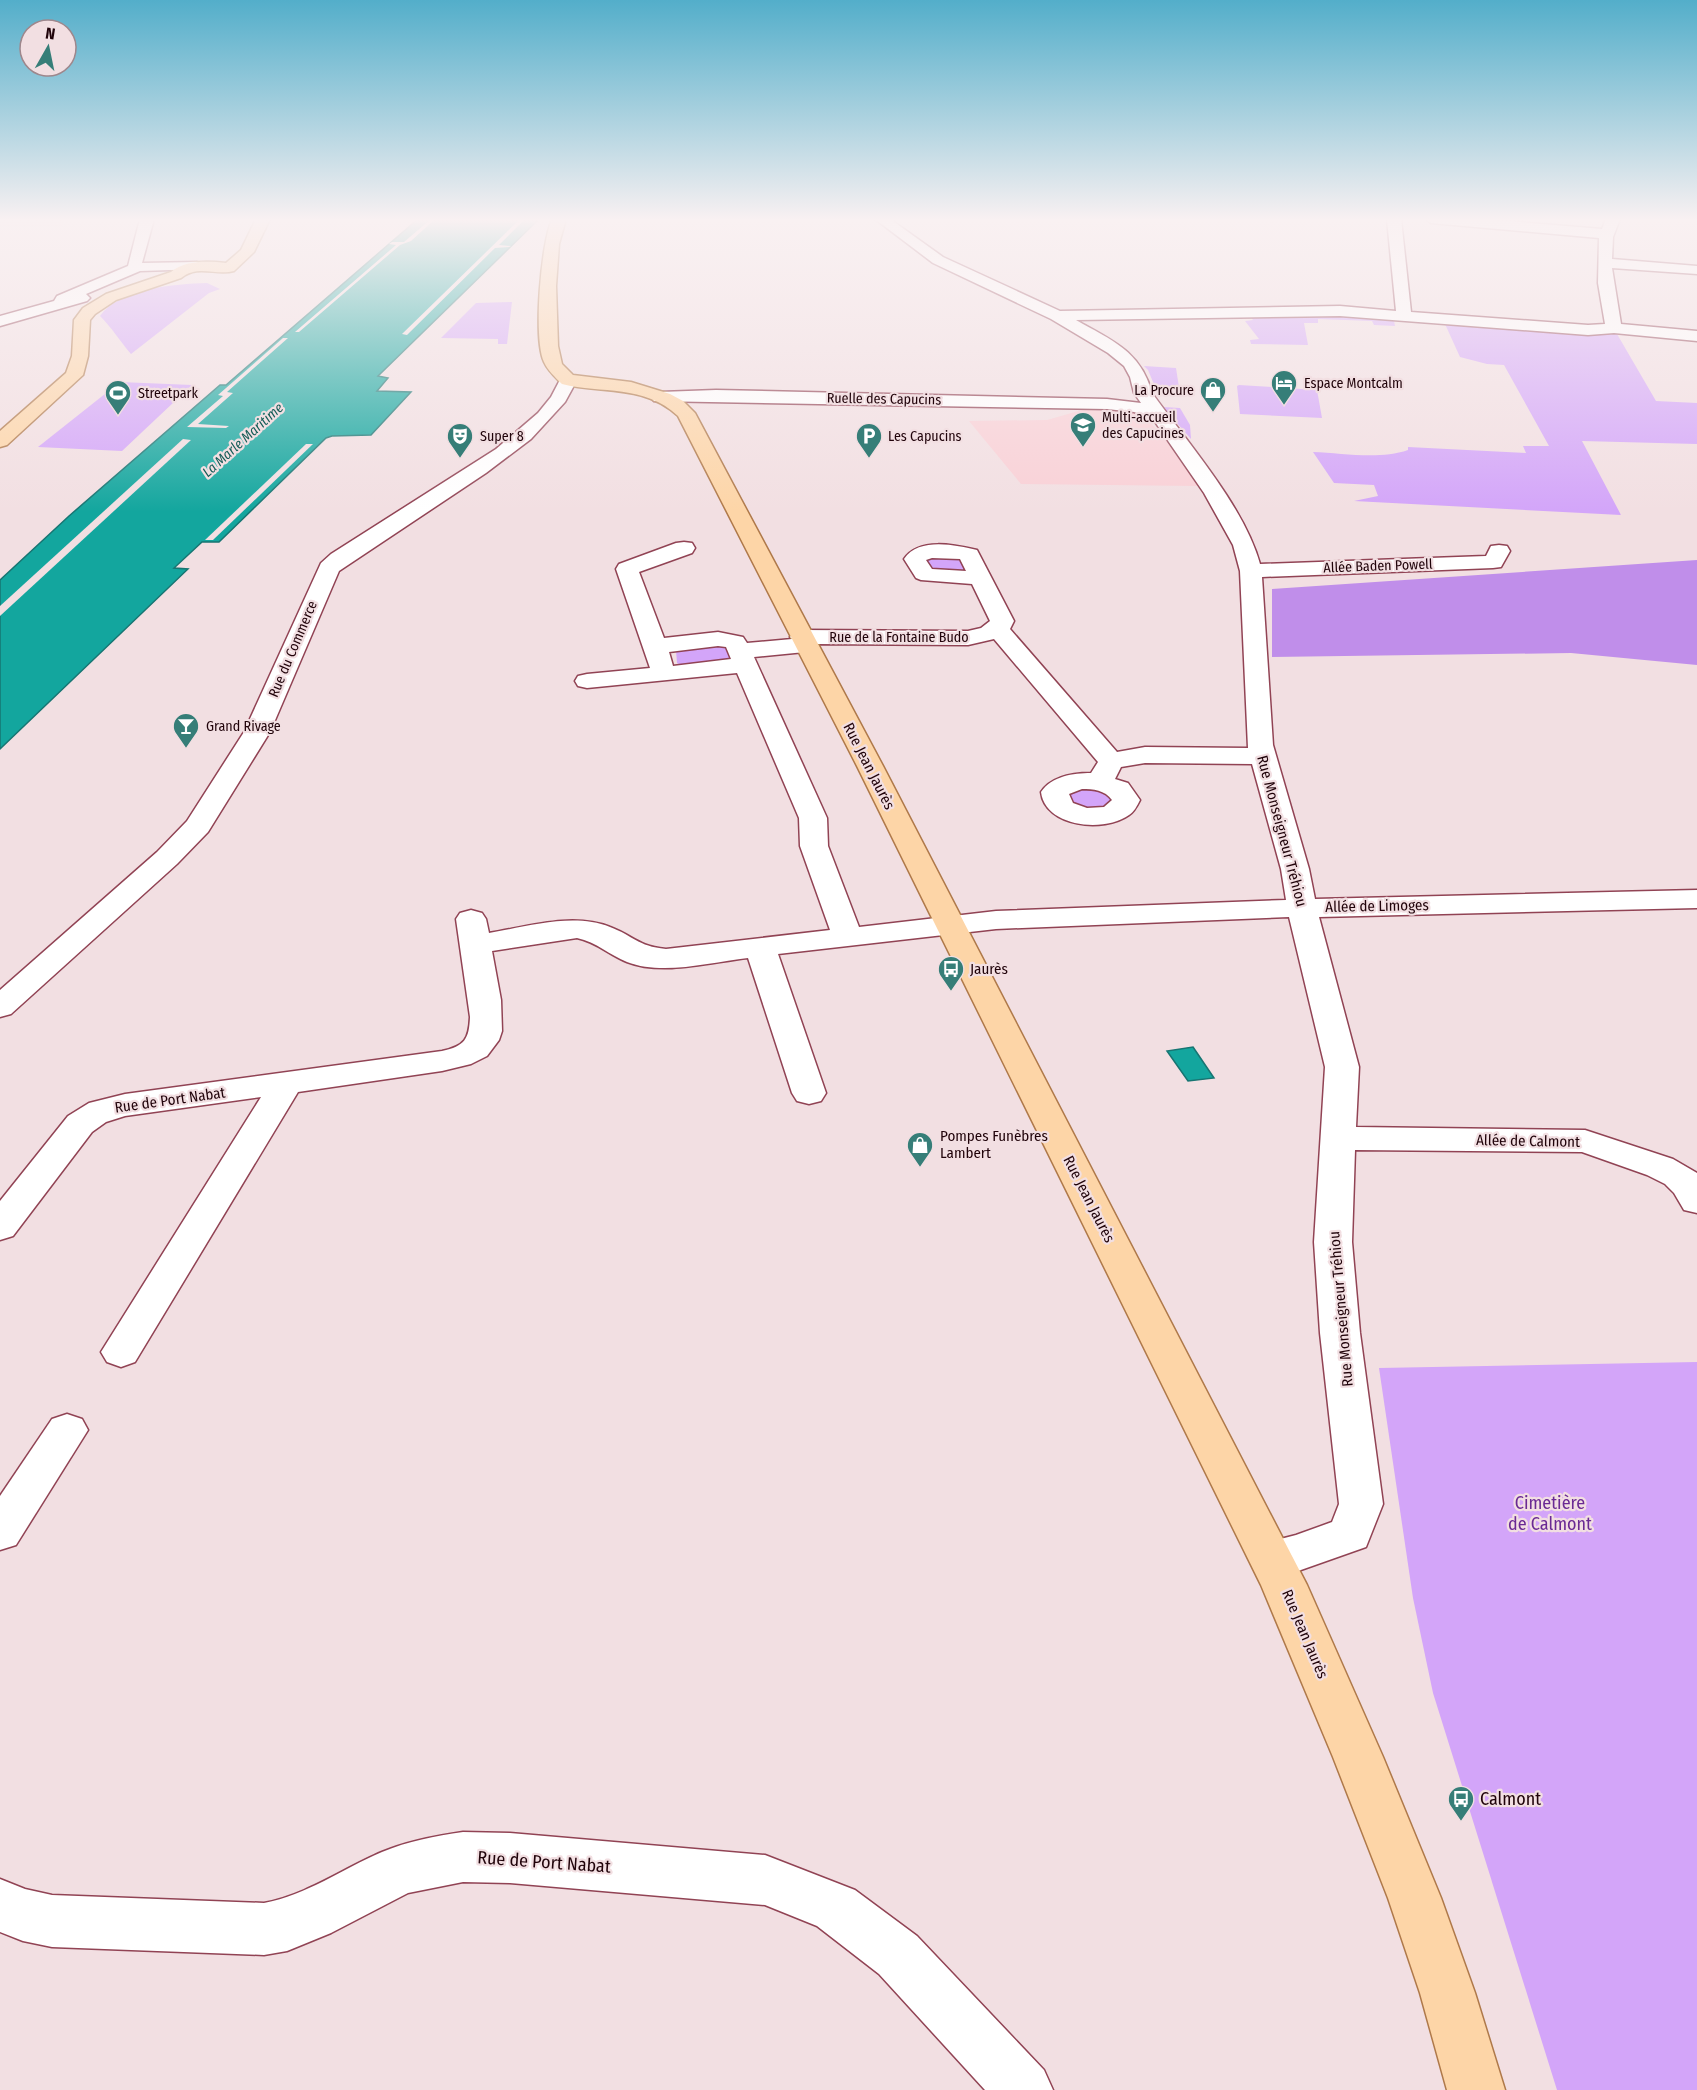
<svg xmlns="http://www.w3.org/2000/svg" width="1697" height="2090" font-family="'Fira Sans Condensed',sans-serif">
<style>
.built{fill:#f9d0d6}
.green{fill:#d3a5f9}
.forest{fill:#c08eea}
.water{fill:#13a69e;stroke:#177572;stroke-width:1.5}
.pier{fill:#f2dfe2}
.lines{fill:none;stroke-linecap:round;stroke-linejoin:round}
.minor-casing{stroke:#914354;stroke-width:3}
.major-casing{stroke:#af794a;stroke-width:3}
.minor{fill:#fff;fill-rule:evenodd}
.major{fill:#fdd5a7;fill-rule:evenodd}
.labels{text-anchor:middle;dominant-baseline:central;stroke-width:4.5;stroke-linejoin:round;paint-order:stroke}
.far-poi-label{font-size:14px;fill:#20030a;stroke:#f2dfe2;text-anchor:start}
.far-street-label{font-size:14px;fill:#20030a;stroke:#f2dfe2}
.far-water-label{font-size:14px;font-style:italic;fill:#145c57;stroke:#f2dfe2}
.street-label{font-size:15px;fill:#20030a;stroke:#f2dfe2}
.poi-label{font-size:15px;fill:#20030a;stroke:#f2dfe2;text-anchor:start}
.near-park-label{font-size:18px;fill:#6a2994;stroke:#f2dfe2}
.near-poi-label{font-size:18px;fill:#20030a;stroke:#f2dfe2;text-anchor:start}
.near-street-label{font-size:18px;fill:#20030a;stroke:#f2dfe2}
</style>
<rect width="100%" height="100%" fill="#f2dfe2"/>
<!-- built -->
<g class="built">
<path d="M0,219H62L63,226H0Z"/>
<path d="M1113,409L1142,414L1201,476L1197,486L1021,484L969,421L1047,420L1082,410Z"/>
</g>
<!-- green -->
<g class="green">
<path d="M207,283L220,289L209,293L131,354C120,341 112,328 100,316C120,288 175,284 207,283Z"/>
<path d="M512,302L507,344H498V339L441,338L476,303Z"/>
<path d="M1249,314C1290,314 1356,307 1394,321L1395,326L1374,325L1372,321L1318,319V323H1304L1308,345L1251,344L1250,340L1259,339L1245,321L1253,320Z"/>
<path d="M1426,320L1617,334L1656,401L1697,403V444L1582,441L1621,515L1354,501L1378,496L1374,485L1334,483L1313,452C1343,453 1379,460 1408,450V447L1526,453L1523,446H1549L1504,365L1487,364L1460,357L1445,324L1416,323Z"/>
<path d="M1144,366L1176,368L1180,394H1158L1148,370Z"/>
<path d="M120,382L192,385L122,451L38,447Z"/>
<path d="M1239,385L1317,390L1322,418L1240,414L1237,386Z"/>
<path d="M1163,407L1180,408L1190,425L1191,439Z"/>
<path d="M931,557H960L967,570H935L927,562Z"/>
<path d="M711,644L730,646L733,659L684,667L677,663L676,650Z"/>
<path d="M1095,786L1116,799L1106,809L1075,807L1068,792L1072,789Z"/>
<path d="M1697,1362V2090H1557L1433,1693L1413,1598L1379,1368Z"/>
</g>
<!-- forest -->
<path class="forest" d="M1697,560V665L1571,653L1272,657V589Z"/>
<!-- water -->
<g class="water">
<path d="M418,219H539L378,376L388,378L377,391L411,392L371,435L332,436L326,438L219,542H202L174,568L188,569L0,749V580L69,516L220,385H226Z"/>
<path d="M1193,1047L1214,1078L1188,1081L1167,1051Z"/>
</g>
<!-- pier -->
<g class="pier">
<path d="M431,219H435L411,241L400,245L299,332H295L396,245L389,244L392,242H404Z"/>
<path d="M520,219H525L499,245L511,246L509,247L495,248L407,335L402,334Z"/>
<path d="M283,338H288L227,392L233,393L198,424L229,426L226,428L187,427L223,396L218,395Z"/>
<path d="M183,439L191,440L0,616V606Z"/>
<path d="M306,444H313L213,540H205Z"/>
</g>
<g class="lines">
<!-- minor casing -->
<g class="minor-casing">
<g id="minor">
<path d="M140,219H154L142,263L197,262L204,266L202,269L140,271L86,294L90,298L87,301L0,326V316L54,301L57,296L128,266Z"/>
<path d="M875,219H890L943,257L1060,311L1340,306L1396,311L1387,219H1401L1411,312L1588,325L1605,324L1598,283L1599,238L1431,223L1425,219H1484L1602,229L1606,219H1620L1613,237L1612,259L1697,266V274L1612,268L1621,324L1697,331V341L1614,333L1588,335L1340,316L1076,320C1111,340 1141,351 1152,393C1187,442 1244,506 1260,564L1486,556L1491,546L1499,545L1507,546L1510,551L1501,567L1493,568L1262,577L1273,745L1309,869L1315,899L1697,890V908L1319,917L1359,1067L1356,1127L1585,1130L1673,1159L1697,1173V1213L1684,1210L1674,1193L1665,1184L1647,1175L1582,1152L1355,1150L1352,1242L1360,1333L1383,1504L1366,1547L1298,1571L1273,1577L1257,1571L1250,1558L1257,1545L1296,1535L1332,1522L1339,1504L1320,1333L1314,1242L1325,1067L1289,917L996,929L778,954L826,1093L821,1101L809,1104L797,1101L792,1093L748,958C711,962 663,976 627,962C609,955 597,942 577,938L492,951L501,1000L502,1031L499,1040L487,1056L471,1064L442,1071L298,1092L135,1362L121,1367L107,1362L101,1352L261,1097L125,1116L106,1122L92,1132L13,1236L0,1240V1201L68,1116L89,1103L125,1094L442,1051C465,1046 469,1039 470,1017L456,919L460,913L471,910L482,913L486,919L489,933C526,927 573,912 610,927C634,936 637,946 666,949L830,930L800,846L799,818L737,673L587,688L578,686L575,681L578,676L587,674L650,668L616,569L619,564L676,543L684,542L692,543L695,548L692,553L639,572L664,638L718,632L743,637L747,643L792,639L790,637L794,632L802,630L968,631L981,628L990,621L972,584L921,580L916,578L904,559C919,537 955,545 977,550L1014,621L1010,629L1117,752L1145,747L1248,748L1240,571L1233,545L1204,493L1153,419L1134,412L1107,409L654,401L651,397L654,393L660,392L716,390L1107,399L1141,403L1134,393L1130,377L1124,366L1108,353L1051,319L933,263ZM932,558L960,559L966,571L932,569L926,560ZM994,639L1098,762L1091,773C1073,773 1052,776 1041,792C1045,827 1104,833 1129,815C1134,812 1137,806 1140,800L1128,783L1115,779L1121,767L1145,763L1252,764L1281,869L1286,900L996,911L859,927L828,846L827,818L754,657L805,652L813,650L816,644L968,645ZM718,646L726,647L731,659L673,666L669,652ZM1082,789C1093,789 1105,790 1112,800L1104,807L1087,808L1073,803L1069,794Z"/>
<path d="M568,375L574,376L577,380L565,402L531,439L486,473L339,571L270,732L208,832L177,864L11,1014L0,1017V990L157,852L187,821L244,732L321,563L331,554L496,449L538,413L551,397L562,376Z"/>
<path d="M67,1414L82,1419L88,1430L16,1545L0,1550V1496L52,1419Z"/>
<path d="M463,1832L510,1833L765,1855L855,1890L917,1936L1044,2070L1053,2090H985L879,1974L817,1926L765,1905L510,1883L463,1882L408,1893L331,1933L287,1951L264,1955L52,1947L23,1941L0,1932V1879L25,1889L52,1895L264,1903C307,1895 342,1869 382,1852C408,1841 435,1836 463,1832Z"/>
</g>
</g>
<!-- major casing -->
<g class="major-casing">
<g id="major">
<path d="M256,219H270L254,252L234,271C216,276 198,264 181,278L116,300L95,314L90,320L88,356L83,375L7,445L0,447V431L66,373L72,356L74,320L83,308L106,294L171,272C185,260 208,261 226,263L241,250Z"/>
<path d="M552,219H566L559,244L556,286L558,346L562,364L573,375L631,382L670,394L683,401L695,413L883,766L1307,1585L1383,1757L1441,1898L1475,1993L1505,2090H1447L1420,1993L1388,1898L1333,1757L1261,1585L857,766L678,416C644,384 602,394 562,384C555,377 548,371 544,362C533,338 541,244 552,219Z"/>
</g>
</g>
<!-- minor -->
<use href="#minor" class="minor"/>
<!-- major -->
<use href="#major" class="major"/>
</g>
<!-- sky -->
<linearGradient id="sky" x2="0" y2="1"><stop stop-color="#53aeca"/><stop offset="0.43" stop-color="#f9f1f2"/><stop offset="1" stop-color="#f9f1f2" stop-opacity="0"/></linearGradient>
<rect width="1697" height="512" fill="url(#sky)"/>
<!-- icons -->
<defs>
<g id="hotel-pin" transform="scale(1.35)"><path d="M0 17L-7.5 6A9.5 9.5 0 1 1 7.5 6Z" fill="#367e78" stroke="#f2dfe2"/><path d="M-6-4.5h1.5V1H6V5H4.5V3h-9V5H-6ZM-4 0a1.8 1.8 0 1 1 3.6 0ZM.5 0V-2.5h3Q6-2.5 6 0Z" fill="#fff"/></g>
<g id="shop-pin" transform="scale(1.35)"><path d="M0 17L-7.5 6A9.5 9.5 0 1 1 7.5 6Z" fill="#367e78" stroke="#f2dfe2"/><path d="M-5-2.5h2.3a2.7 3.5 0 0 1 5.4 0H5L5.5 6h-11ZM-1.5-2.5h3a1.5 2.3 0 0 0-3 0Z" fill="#fff"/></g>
<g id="stadium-pin" transform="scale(1.35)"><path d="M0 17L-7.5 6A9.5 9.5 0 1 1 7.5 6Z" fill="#367e78" stroke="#f2dfe2"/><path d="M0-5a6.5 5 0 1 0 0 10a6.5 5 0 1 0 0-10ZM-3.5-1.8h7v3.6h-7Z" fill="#fff"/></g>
<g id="school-pin" transform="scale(1.35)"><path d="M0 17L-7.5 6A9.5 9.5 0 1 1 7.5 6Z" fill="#367e78" stroke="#f2dfe2"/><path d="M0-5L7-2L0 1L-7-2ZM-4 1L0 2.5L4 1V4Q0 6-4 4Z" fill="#fff"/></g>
<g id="theatre-pin" transform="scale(1.35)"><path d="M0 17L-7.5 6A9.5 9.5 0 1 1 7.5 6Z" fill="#367e78" stroke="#f2dfe2"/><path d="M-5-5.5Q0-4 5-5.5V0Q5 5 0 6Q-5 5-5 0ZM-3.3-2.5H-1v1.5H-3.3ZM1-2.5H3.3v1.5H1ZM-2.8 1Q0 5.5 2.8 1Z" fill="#fff"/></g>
<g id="parking-pin" transform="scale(1.35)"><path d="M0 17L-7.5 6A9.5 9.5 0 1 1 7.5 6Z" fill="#367e78" stroke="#f2dfe2"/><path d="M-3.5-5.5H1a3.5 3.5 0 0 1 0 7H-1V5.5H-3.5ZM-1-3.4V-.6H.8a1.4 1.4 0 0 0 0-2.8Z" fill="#fff"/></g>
<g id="bar-pin" transform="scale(1.35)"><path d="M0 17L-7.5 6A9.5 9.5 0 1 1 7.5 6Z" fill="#367e78" stroke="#f2dfe2"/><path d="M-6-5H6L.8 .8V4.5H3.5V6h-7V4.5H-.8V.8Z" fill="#fff"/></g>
<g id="bus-pin" transform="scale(1.35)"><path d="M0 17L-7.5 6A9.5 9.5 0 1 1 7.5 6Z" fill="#367e78" stroke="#f2dfe2"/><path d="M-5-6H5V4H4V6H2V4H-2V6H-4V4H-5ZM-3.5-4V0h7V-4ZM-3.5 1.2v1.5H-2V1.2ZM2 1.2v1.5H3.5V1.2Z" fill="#fff"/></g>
</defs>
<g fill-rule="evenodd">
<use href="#hotel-pin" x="1284" y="383"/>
<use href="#shop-pin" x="1213" y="390"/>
<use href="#stadium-pin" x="118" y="393"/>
<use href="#school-pin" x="1083" y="425"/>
<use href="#theatre-pin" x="460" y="436"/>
<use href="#parking-pin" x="869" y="436"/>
<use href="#bar-pin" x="186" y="726"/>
<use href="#bus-pin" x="951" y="969"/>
<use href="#shop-pin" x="920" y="1145"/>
<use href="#bus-pin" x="1461" y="1799"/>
</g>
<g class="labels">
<!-- far-poi labels -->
<g class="far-poi-label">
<text x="1304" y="383">Espace Montcalm</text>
<text x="1194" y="390" text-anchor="end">La Procure</text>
<text x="138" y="393">Streetpark</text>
<text x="1102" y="417">Multi-accueil<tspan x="1102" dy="16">des Capucines</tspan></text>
<text x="480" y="436">Super 8</text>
<text x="888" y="436">Les Capucins</text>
<text x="206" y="726">Grand Rivage</text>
</g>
<!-- far-street labels -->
<g class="far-street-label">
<text transform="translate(884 399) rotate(1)">Ruelle des Capucins</text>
<text transform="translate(1378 566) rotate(-2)">Allée Baden Powell</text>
<text x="899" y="637">Rue de la Fontaine Budo</text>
<text transform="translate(293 649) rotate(-67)">Rue du Commerce</text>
</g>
<!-- far-water labels -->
<g class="far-water-label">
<text transform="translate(243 440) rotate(-42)">La Marle Maritime</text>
</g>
<!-- street labels -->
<g class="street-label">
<text transform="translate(869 766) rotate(63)">Rue Jean Jaurès</text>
<text transform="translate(1282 831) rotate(75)">Rue Monseigneur Tréhiou</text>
<text transform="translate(1377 906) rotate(-1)">Allée de Limoges</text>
<text transform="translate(170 1100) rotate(-8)">Rue de Port Nabat</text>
<text transform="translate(1528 1141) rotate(1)">Allée de Calmont</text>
<text transform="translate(1089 1199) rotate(63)">Rue Jean Jaurès</text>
<text transform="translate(1341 1309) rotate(-95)">Rue Monseigneur Tréhiou</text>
<text transform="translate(1305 1634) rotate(67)">Rue Jean Jaurès</text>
</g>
<!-- poi labels -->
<g class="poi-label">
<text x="970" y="969">Jaurès</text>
<text x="940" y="1136">Pompes Funèbres<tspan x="940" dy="17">Lambert</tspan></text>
</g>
<!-- near-park labels -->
<g class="near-park-label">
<text x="1550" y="1503">Cimetière<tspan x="1550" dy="21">de Calmont</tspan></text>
</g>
<!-- near-poi labels -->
<g class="near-poi-label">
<text x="1480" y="1799">Calmont</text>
</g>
<!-- near-street labels -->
<g class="near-street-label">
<text transform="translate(544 1862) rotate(4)">Rue de Port Nabat</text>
</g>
</g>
<!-- north arrow -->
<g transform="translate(48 48) rotate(9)"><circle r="28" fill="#f2dfe2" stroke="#9e878c" stroke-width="1.5"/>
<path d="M0-4.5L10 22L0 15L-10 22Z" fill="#367e78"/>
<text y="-9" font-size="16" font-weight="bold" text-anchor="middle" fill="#20030a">N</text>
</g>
</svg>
